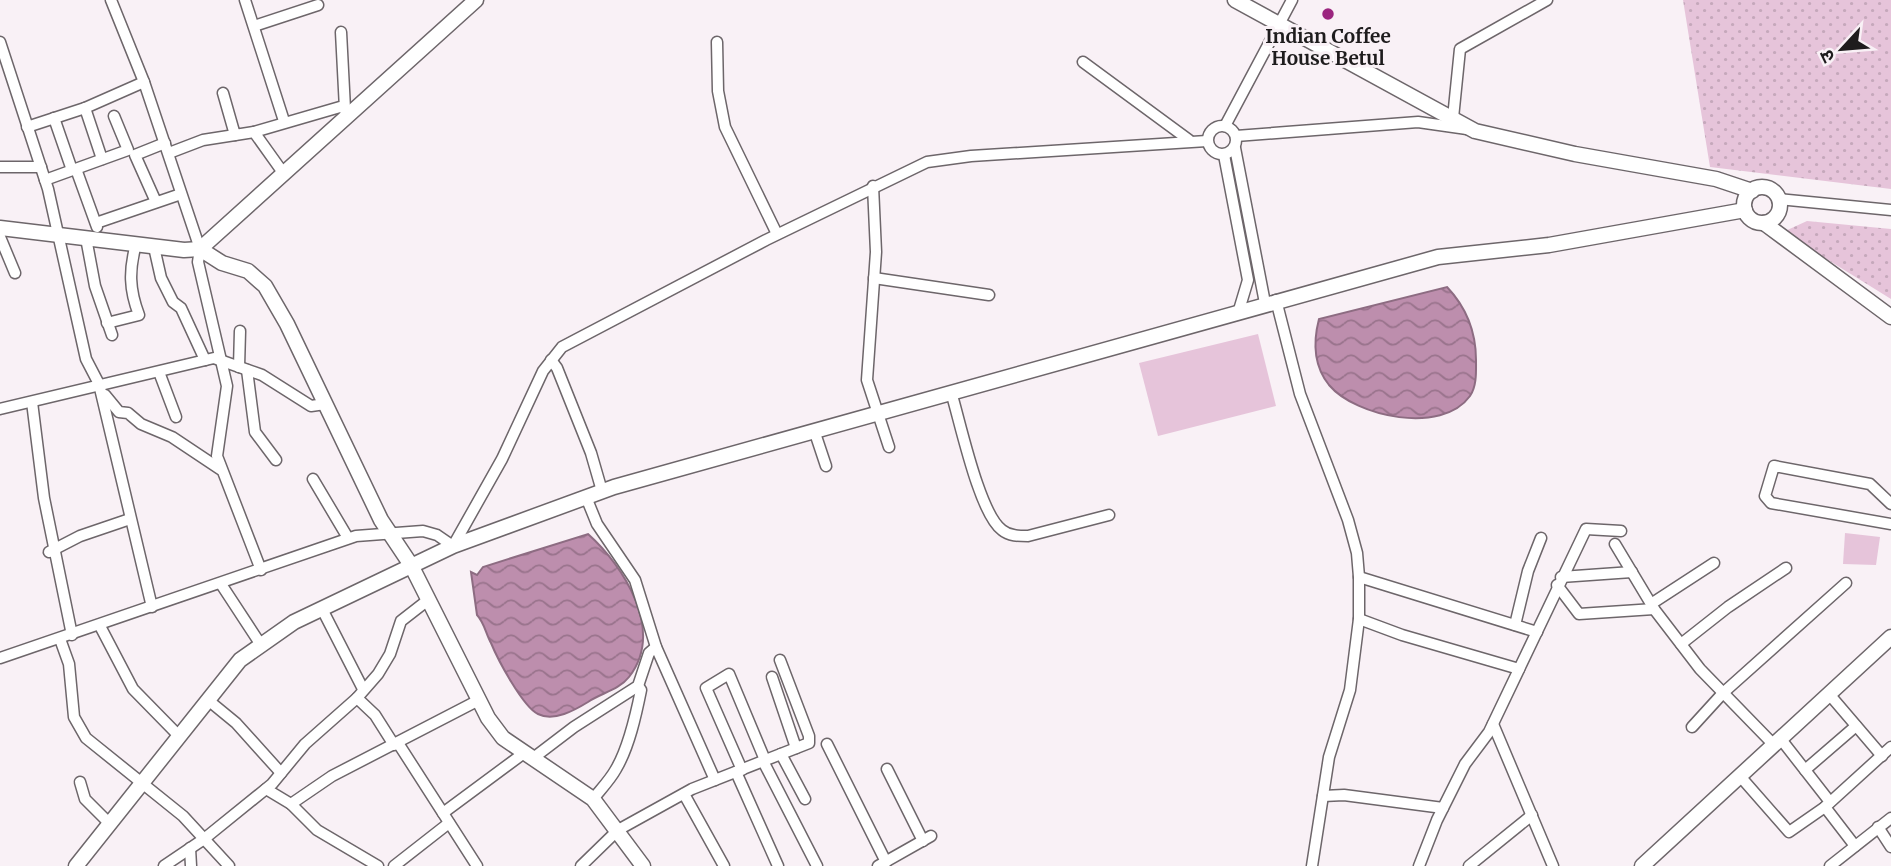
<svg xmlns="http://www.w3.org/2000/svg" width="1891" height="866" font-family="Merriweather,'Noto Sans Devanagari',serif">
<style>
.grass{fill:#e6c4da}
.park{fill:url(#park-dots)}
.water{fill:url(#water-waves);stroke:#8d6c82;stroke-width:2}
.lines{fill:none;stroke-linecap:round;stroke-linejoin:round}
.minor-casing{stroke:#6d666a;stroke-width:13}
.major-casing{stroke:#6d666a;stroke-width:17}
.minor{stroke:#fff;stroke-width:10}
.major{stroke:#fff;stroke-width:14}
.poi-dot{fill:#9b257f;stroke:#f9f1f6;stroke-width:2.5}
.labels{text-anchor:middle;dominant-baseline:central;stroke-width:6;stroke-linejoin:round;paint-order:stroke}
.poi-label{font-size:19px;font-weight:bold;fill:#1e1c1d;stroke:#f9f1f6}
</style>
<defs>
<pattern id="park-dots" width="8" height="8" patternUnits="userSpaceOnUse" patternTransform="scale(1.75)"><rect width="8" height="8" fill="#e6c4da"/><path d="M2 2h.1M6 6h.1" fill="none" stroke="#c5a8bb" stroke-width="1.8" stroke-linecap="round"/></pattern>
<pattern id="water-waves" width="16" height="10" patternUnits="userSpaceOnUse" patternTransform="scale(1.75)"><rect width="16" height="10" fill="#bd8ead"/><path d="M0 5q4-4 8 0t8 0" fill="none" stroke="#99738c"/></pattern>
</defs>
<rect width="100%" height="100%" fill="#f9f1f6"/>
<!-- grass -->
<g class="grass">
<path d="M1258,334L1276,406L1158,436L1139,363Z"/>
<path d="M1845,533L1880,537L1876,565L1843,564Z"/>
</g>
<!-- park -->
<g class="park">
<path d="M1683,0H1891V189L1710,167Z"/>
<path d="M1807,221L1891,229V299L1783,232Z"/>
</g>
<!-- water -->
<g class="water">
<path d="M1447,287C1466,307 1476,332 1476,360C1476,371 1477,386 1470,396C1442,435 1356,417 1329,385C1313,365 1313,342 1319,319Z"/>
<path d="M588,534C624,566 665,631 629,677C619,690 601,693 588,702C575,710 554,722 538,714C523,707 498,660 491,643C486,634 484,622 477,615L471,572L477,575L483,567Z"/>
</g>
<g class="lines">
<!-- minor casing -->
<g class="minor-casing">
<g id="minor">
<path d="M111,0L144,82L200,249L198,262L227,386L217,456L261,570"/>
<path d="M245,0L284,121"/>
<path d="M254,26L318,5"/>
<path d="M341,32L345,109"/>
<path d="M0,42L48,189L86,359L99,384L152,607"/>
<path d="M717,42L718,91L725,127L777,234"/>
<path d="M1083,62L1189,140"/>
<path d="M223,93L235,135L254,132L284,174"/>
<path d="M85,108L102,159"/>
<path d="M54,118L72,170"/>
<path d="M1453,118L1460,49L1547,0"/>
<circle cx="1222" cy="140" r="14"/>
<path d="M1225,126L1292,0"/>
<path d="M27,127L85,108L144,82"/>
<path d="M254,132L340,107L352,112"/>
<path d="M1236,136L1418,122L1467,129"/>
<path d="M1235,148L1265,303"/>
<path d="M169,153L203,140L235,135"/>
<path d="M1224,155L1248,280L1239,310"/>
<path d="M0,167H41"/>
<path d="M76,169L97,227"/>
<path d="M45,180L128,150L114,116"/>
<path d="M873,186L876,252L867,380L889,447"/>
<path d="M1778,199L1891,210"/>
<path d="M156,202L135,155L165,143"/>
<path d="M96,223L181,194"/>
<path d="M0,237L15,273"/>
<path d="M86,238L95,286L112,335"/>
<path d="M154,247L161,278L173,302L181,308L205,360"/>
<path d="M874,278L989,295"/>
<path d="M1276,300L1300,394L1348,520L1357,553L1359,577V619L1350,690L1329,757L1312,866"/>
<path d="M107,323L139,315C129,289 129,270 136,244"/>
<path d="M551,360L557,368L591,453L602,491"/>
<path d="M239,367L240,331"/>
<path d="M247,370L255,432L276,460"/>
<path d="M159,372L176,417"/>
<path d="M951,392C960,421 979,513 1002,530C1009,536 1019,536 1028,536L1109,515"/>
<path d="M105,395L119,412L128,413L141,424L172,437L220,469"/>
<path d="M32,402L44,498L72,635"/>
<path d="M0,409L214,358L262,375L311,406L325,404"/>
<path d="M814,430L826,466"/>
<path d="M313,479L348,538"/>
<path d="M586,497L597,524L635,580L656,647L715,780"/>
<path d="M1891,504L1870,484L1774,466L1765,496L1771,503L1891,524"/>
<path d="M1615,544L1654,609L1700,669L1773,744"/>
<path d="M49,552L80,536L130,519"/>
<path d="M1359,577L1537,632"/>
<path d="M1561,577L1632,572"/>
<path d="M221,584L261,645"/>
<path d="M1557,585L1579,614L1654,609"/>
<path d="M1651,604L1714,563"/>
<path d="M322,609L363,689"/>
<path d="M1359,619L1402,635L1519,669"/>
<path d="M1515,625L1528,571L1541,538"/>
<path d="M100,626L133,689L179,736"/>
<path d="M60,639L69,664L74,717L86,738L183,816L229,866"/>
<path d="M1681,644L1728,607L1786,568"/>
<path d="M0,658L356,536L423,531L437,535L453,546L502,459L543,371L562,347L766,240L927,162L971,156L1207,141"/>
<path d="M772,677L796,748"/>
<path d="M1829,694L1882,756"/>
<path d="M357,698L375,715L394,745"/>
<path d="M208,700L236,723L281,773"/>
<path d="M1493,724L1553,866"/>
<path d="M1692,727L1723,693L1846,583"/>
<path d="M1780,738L1830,802"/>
<path d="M398,743L477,866"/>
<path d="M827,744L886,862"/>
<path d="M781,754L805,799"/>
<path d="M532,759L574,727L638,686L649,653L656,647"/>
<path d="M763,761L817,866"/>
<path d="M887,769L923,841"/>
<path d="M742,770L706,688L729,674L765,760"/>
<path d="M1805,770L1856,726"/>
<path d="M736,772L778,866"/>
<path d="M1739,775L1789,832L1825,807L1891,747"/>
<path d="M80,782L85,799L109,823"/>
<path d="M266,789L291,804L317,830L378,866"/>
<path d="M684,794L724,866"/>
<path d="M1323,796L1344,795L1443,808"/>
<path d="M593,799C601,789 610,780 616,769C629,747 636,715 641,690L638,686"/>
<path d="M291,804L332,776L477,701"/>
<path d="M1825,807L1855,846"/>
<path d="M443,813L524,753"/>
<path d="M1878,827L1891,847"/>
<path d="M190,848L191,866"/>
<path d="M164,866L204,839L272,784L305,744L357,698L378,674L390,654L401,621L428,600"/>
<path d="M394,866L449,823"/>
<path d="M581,866L618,830L692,789L809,743V736L780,660"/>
<path d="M878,866L931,836"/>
<path d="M1419,866L1437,820L1465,764L1489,732L1586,529L1621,531"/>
<path d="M1469,866L1532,815"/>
<path d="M1830,866L1891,818"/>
</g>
</g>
<!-- major casing -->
<g class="major-casing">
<g id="major">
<path d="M1235,0L1475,131L1575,154L1716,179L1752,191"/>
<circle cx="1762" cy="205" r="18"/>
<path d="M1764,223L1891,317"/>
<path d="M0,228L184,250L200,249L476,0"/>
<path d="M200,249L222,263L248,271L265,286L287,324L381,520L411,565L488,718L503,738L593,799L643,866"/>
<path d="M76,866L240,660L294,622L453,546L614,487L1438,257L1549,245L1745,210"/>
<path d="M1642,866L1891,637"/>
</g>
</g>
<!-- minor -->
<use href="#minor" class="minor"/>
<!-- major -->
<use href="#major" class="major"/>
</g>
<!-- markers -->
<circle class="poi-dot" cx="1328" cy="14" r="7"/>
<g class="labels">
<!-- poi labels -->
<g class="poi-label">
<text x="1328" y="36">Indian Coffee<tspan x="1328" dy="22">House Betul</tspan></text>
</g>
</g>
<!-- north arrow -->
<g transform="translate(1842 49) rotate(244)" stroke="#f9f1f6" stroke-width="5" paint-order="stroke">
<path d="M0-5L12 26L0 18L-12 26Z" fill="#1e1c1d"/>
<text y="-10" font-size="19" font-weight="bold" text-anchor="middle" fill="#1e1c1d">उ</text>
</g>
</svg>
